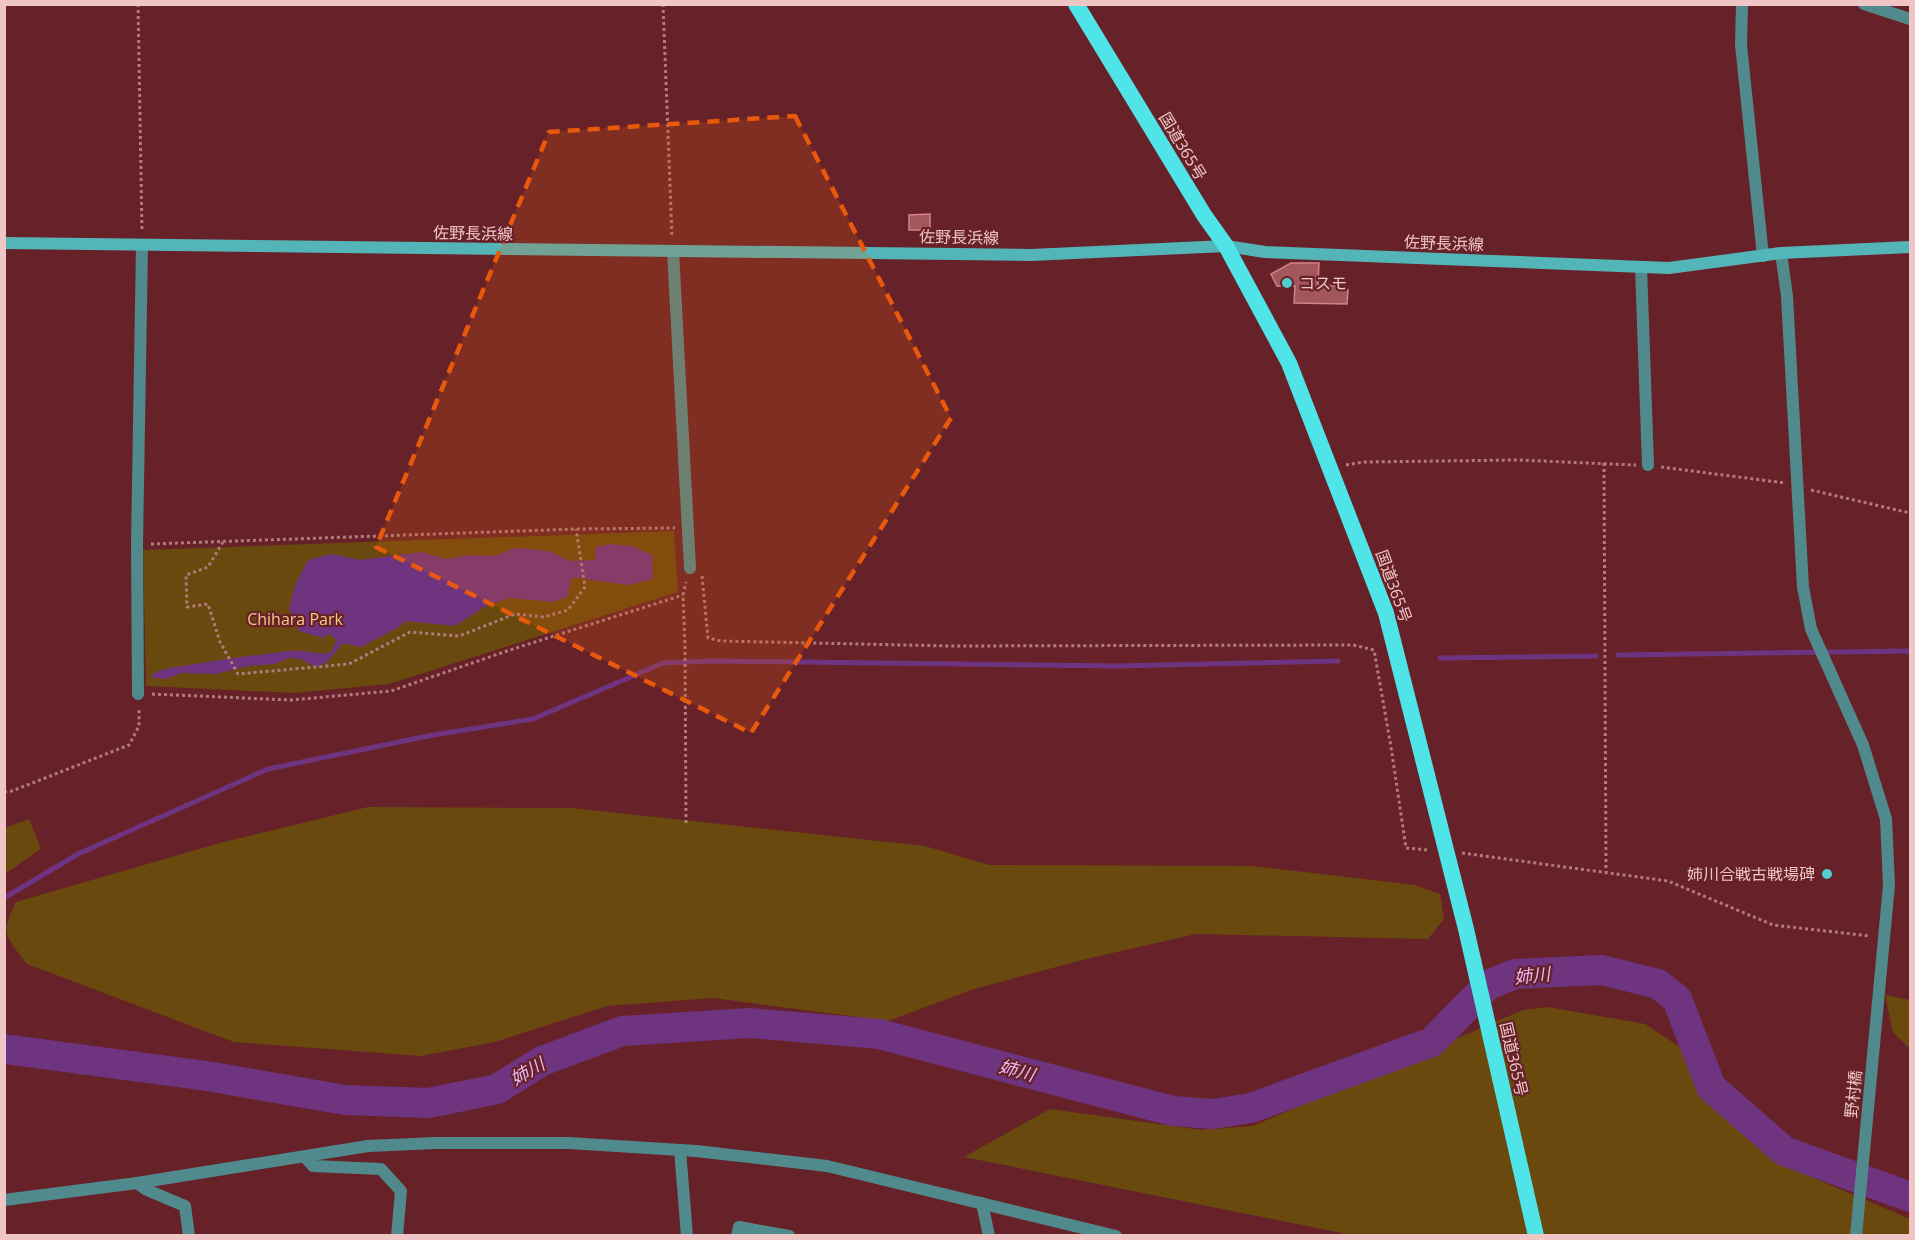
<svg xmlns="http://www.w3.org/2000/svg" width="1915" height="1240" font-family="'Open Sans','Noto Sans JP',sans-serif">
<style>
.green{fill:#69490d}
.water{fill:#6e3480}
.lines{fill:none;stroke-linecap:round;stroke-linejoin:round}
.stream{stroke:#6e3480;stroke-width:5}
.river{stroke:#6e3480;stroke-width:30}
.building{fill:#a2575b;stroke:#d38386;stroke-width:1.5}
.path{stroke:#b17a7d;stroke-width:3;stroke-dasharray:3 3;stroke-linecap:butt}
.minor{stroke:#518a8c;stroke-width:12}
.tertiary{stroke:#518a8c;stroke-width:12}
.secondary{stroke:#54b5b8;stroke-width:12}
.trunk{stroke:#4fe5e8;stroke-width:16}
.marked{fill:#e8590c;fill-opacity:0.2;stroke:#e8590c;stroke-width:4.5;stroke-dasharray:12 8;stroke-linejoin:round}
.poi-dot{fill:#52cdd0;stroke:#672229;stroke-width:2}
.labels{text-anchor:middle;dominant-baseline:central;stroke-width:4.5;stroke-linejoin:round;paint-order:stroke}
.street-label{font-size:16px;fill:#f0c5c5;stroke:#672229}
.poi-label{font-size:16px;fill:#f0c5c5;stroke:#672229;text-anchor:start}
.park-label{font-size:16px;fill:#f4c885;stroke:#672229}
.water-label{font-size:18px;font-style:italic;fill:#e7b9f7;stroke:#672229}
</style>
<rect width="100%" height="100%" fill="#672229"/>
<!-- green -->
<g class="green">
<path d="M674,531L678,592L389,684L294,693L146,686L143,550Z"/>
<path d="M368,807L572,808L925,846L989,865L1252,866L1415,885L1440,894L1444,919L1428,939L1196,934L1086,959L971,990L888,1021L713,998L607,1006L495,1042L421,1056L234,1042L27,964C6,936 0,935 16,902L220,843Z"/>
<path d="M29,819L41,849L5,874V828Z"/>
<path d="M1885,995L1910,1000V1049L1893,1032Z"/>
<path d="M1548,1007L1645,1024L1689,1053L1710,1102L1793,1169L1910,1219V1235H1352L964,1157L1050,1109L1201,1130L1253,1126L1523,1010Z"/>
</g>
<!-- water -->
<path class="water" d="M611,544L632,546L652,555L653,579L628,585L572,577L567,597L553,602L510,598L487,605L455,626L405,621L399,627L361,647L343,643L327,662L317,667L300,659L289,658L275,664L248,666L216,674L181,673L166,679L150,677L156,672L165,669C206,662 247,656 288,651C303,649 315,655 330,653L337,640L329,634L323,638L299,631L289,609L295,585L308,560L331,554L360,560L422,552L446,559L471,555L495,556L515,548L549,551L570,561L595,560L596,547Z"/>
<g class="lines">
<!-- stream -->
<g class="stream">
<path d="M1618,655L1910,651"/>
<path d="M1440,658L1596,656"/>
<path d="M4,898L78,854L268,769L433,735L533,719L663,663L712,661L1118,666L1338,661"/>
</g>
<!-- river -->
<path class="river" d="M4,1049L207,1076L345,1100L429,1103L497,1089L542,1061L622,1031L750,1023L879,1034L1173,1111L1213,1114L1251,1108L1432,1042L1488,985L1515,974L1602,970L1658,984L1677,999L1711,1087L1784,1151L1910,1197"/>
</g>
<!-- building -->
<g class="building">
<path d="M930,214V230H909V215Z"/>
<path d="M1291,263H1319L1318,285L1340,286V290H1348L1347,304L1294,303L1295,286H1277L1271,274Z"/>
</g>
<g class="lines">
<!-- path -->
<g class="path">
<path d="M138,4L142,231"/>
<path d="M663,4L672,237"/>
<path d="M1604,463L1606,872"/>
<path d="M1346,465L1364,462L1517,460L1636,465"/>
<path d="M1661,467L1785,483"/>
<path d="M1811,490L1910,513"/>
<path d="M223,542L208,567L186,575L187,607L208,604L220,642L238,674L349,664L410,632L459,636L515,614L544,617L568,610L585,587L576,529"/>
<path d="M151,544L576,529L675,528"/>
<path d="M702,576L708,638L721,641L950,646L1353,645L1374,650L1391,747L1406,848L1428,850"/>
<path d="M152,694L291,700L391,691L510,650L683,595"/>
<path d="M4,792L12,791L129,745L139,726V708"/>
<path d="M686,823L685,648L683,595L686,582"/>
<path d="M1462,853L1668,881L1773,925L1870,936"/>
</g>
<!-- minor -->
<g class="minor">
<path d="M1742,4L1741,45L1763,256"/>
<path d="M1864,4L1910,19"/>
<path d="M673,251L690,568"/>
<path d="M1641,267L1648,465"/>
<path d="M138,694L137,544L142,245"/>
<path d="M680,1150L687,1236"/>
<path d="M305,1157L313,1166L381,1169L401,1191L397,1236"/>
<path d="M137,1183L147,1190L185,1206L189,1236"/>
<path d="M4,1200L137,1183L368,1146L436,1143H569L696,1151L827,1166L1116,1236"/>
<path d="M982,1203L989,1236"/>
<path d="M737,1236L739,1227L789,1236"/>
</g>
<!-- tertiary -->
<path class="tertiary" d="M1781,253L1787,296L1803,587L1811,629L1863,745L1886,819L1889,885L1856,1236"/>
<!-- secondary -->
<path class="secondary" d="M4,243L1031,255L1226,246L1265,252L1669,268L1781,253L1910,247"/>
<!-- trunk -->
<path class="trunk" d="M1076,4L1204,215L1226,246L1289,363L1386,613L1466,929L1536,1236"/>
</g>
<!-- marked area -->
<path class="marked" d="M795,116L951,418L751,733L376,547L549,132Z"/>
<!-- markers -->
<g class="poi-dot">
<circle cx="1287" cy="283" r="6"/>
<circle cx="1827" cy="874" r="6"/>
</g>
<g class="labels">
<!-- street labels -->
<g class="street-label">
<text transform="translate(1183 146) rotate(59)">国道365号</text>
<text transform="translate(473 233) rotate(1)">佐野長浜線</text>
<text transform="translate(959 237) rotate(1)">佐野長浜線</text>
<text transform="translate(1444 243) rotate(2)">佐野長浜線</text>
<text transform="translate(1394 586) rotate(70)">国道365号</text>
<text transform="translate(1514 1059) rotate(77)">国道365号</text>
<text transform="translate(1853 1094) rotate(-84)">野村橋</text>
</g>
<!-- poi labels -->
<g class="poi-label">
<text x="1299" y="283">コスモ</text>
<text x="1815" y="874" text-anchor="end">姉川合戦古戦場碑</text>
</g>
<!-- park labels -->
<g class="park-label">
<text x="295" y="619">Chihara Park</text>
</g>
<!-- water labels -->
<g class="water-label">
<text transform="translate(1532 975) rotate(-6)">姉川</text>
<text transform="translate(1017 1070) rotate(15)">姉川</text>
<text transform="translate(527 1071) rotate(-30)">姉川</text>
</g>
</g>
<!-- border -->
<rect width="1915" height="1240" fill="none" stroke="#f0c5c5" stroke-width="12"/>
</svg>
